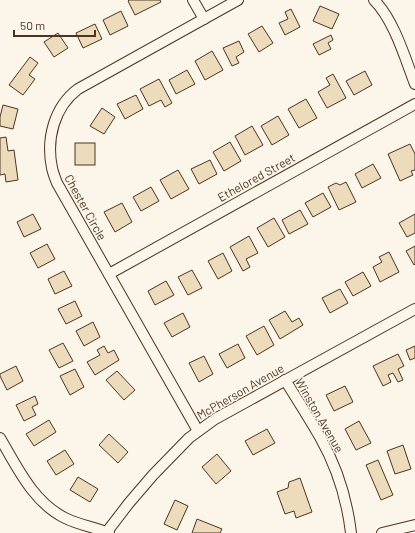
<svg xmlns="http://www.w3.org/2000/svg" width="415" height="533" font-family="Barlow,sans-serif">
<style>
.building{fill:#ecdcbc;stroke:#4a3520}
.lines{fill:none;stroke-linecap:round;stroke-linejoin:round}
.street-casing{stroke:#4a3520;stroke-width:12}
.street{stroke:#fbf6e9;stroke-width:10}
.labels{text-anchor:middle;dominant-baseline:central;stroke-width:3;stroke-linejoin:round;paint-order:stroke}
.street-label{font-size:12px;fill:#4a3520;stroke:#fbf6e9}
</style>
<rect width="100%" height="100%" fill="#fbf6e9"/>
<!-- building -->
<g class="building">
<path d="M129,0H160L161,2L135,15L128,1Z"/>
<path d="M320,6L339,14L332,29L313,21Z"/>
<path d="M291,9L300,27L285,35L279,23L288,19L285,12Z"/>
<path d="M121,11L128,26L110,35L103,20Z"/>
<path d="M95,24L102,39L83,48L76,33Z"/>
<path d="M262,26L273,43L259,52L248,34Z"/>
<path d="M58,33L68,48L54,57L44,42Z"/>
<path d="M331,35L333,40L328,43L331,49L319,55L313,44Z"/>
<path d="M239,41L244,52L236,57L239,63L232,66L223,48Z"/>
<path d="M212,51L223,70L205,80L195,61Z"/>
<path d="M30,57L38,63L29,75L35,79L23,95L9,85Z"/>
<path d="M187,70L195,84L176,94L169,80Z"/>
<path d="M365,71L372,85L354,95L346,81Z"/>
<path d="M333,74L346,98L327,108L318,92L330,85L326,78Z"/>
<path d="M159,79L172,103L165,107L161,100L149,106L140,89Z"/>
<path d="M136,95L143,109L125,119L117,104Z"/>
<path d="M306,99L317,118L299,128L288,109Z"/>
<path d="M3,105L18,109L13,129L0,126V117Z"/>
<path d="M102,108L115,117L104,134L90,126Z"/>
<path d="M278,116L289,135L272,145L261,126Z"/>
<path d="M252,126L263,145L245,155L235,136Z"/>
<path d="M6,137L8,151L14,150L18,180L6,182L5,174L0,175V138Z"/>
<path d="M230,142L241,161L224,171L213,152Z"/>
<rect x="75" y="143" width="20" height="22"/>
<path d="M410,144L415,154V170L411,171L413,175L400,181L388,154Z"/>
<path d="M210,160L217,174L199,184L191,169Z"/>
<path d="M373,164L381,178L362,188L355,174Z"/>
<path d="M178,170L189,189L171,199L160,180Z"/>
<path d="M346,182L356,202L339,210L328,187L336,183L340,185Z"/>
<path d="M151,187L159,201L141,211L133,197Z"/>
<path d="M323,193L331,207L313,217L305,203Z"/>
<path d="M122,203L132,222L115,232L104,212Z"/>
<path d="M300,210L308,224L289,234L282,220Z"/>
<path d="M33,214L41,229L24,237L17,222Z"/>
<path d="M415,214V233L407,237L399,223Z"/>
<path d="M274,218L285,237L268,247L257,228Z"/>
<path d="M249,236L258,253L246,259L250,267L243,271L230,247Z"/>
<path d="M47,244L55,259L38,268L30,253Z"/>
<path d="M415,246V264L414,265L406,251Z"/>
<path d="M389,252L399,272L380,282L373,267L382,262L379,257Z"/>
<path d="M223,253L232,271L218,279L208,261Z"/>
<path d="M192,270L202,288L188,295L178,277Z"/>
<path d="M64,271L72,286L55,294L48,279Z"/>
<path d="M363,272L371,286L353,296L345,282Z"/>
<path d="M166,281L174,295L155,305L148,291Z"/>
<path d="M340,289L348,303L330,313L322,298Z"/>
<path d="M75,301L82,316L66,324L58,309Z"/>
<path d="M285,311L292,322L299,318L303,325L280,339L269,320Z"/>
<path d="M183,313L190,327L172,337L164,323Z"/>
<path d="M93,322L100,337L84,346L76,331Z"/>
<path d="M264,326L274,345L257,355L246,336Z"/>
<path d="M63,343L73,361L59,368L49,350Z"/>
<path d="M238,344L245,358L227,368L219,354Z"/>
<path d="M104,346L108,353L114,350L119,360L95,375L87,362L100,355L97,350Z"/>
<path d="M415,346V358L410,360L406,350Z"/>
<path d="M398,354L404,366L398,369L403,380L398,382L393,373L388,375L391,382L383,386L373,366Z"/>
<path d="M204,356L213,374L199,382L189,363Z"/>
<path d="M16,366L23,381L7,390L0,376V374Z"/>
<path d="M75,369L84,387L70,395L60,376Z"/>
<path d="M117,371L135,390L124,400L106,380Z"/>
<path d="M345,386L353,402L334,411L326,395Z"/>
<path d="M35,396L38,404L32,407L36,415L24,421L16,405Z"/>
<path d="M49,420L56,432L34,446L26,434Z"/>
<path d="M359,421L371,443L356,450L345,429Z"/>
<path d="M267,429L275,443L253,455L245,441Z"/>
<path d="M109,434L128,452L118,463L99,445Z"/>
<path d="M403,445L411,469L395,474L387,451Z"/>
<path d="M65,450L74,464L56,475L47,461Z"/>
<path d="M217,454L231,471L216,484L202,467Z"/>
<path d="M378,460L393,495L381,500L366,465Z"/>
<path d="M78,477L98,489L90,502L70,490Z"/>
<path d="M300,478L312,512L296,518L294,511L285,514L277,492L288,488L289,482Z"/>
<path d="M175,500L188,506L177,530L164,524Z"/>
<path d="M197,519L222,529L220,533H192Z"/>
</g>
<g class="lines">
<!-- street casing -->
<g class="street-casing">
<g id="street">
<path d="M193,0L204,19"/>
<path d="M374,0C394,20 405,58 415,84"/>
<path d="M109,274L415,104"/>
<path d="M285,380C297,399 309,418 320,437C337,467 347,499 351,533"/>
<path d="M198,431L57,183C55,178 53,173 52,168C46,139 54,107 78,89L238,0"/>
<path d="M0,438C17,467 33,502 65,518C79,525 94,527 109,533"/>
<path d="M106,533L129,503L153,475L189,438L215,419L415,309"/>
<path d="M382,533L415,525"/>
</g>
</g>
<!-- street -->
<use href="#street" class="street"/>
</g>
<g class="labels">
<!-- street labels -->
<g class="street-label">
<text transform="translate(256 177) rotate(-29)">Ethelored Street</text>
<text transform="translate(86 207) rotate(61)">Chester Circle</text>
<text transform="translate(240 391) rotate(-30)">McPherson Avenue</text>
<text transform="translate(320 415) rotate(60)">Winston Avenue</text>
</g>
</g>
<!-- scale -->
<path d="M14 30v6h81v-6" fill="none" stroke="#4a3520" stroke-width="2"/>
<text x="20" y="30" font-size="12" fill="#4a3520" stroke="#fbf6e9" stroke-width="3" paint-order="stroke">50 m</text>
</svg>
